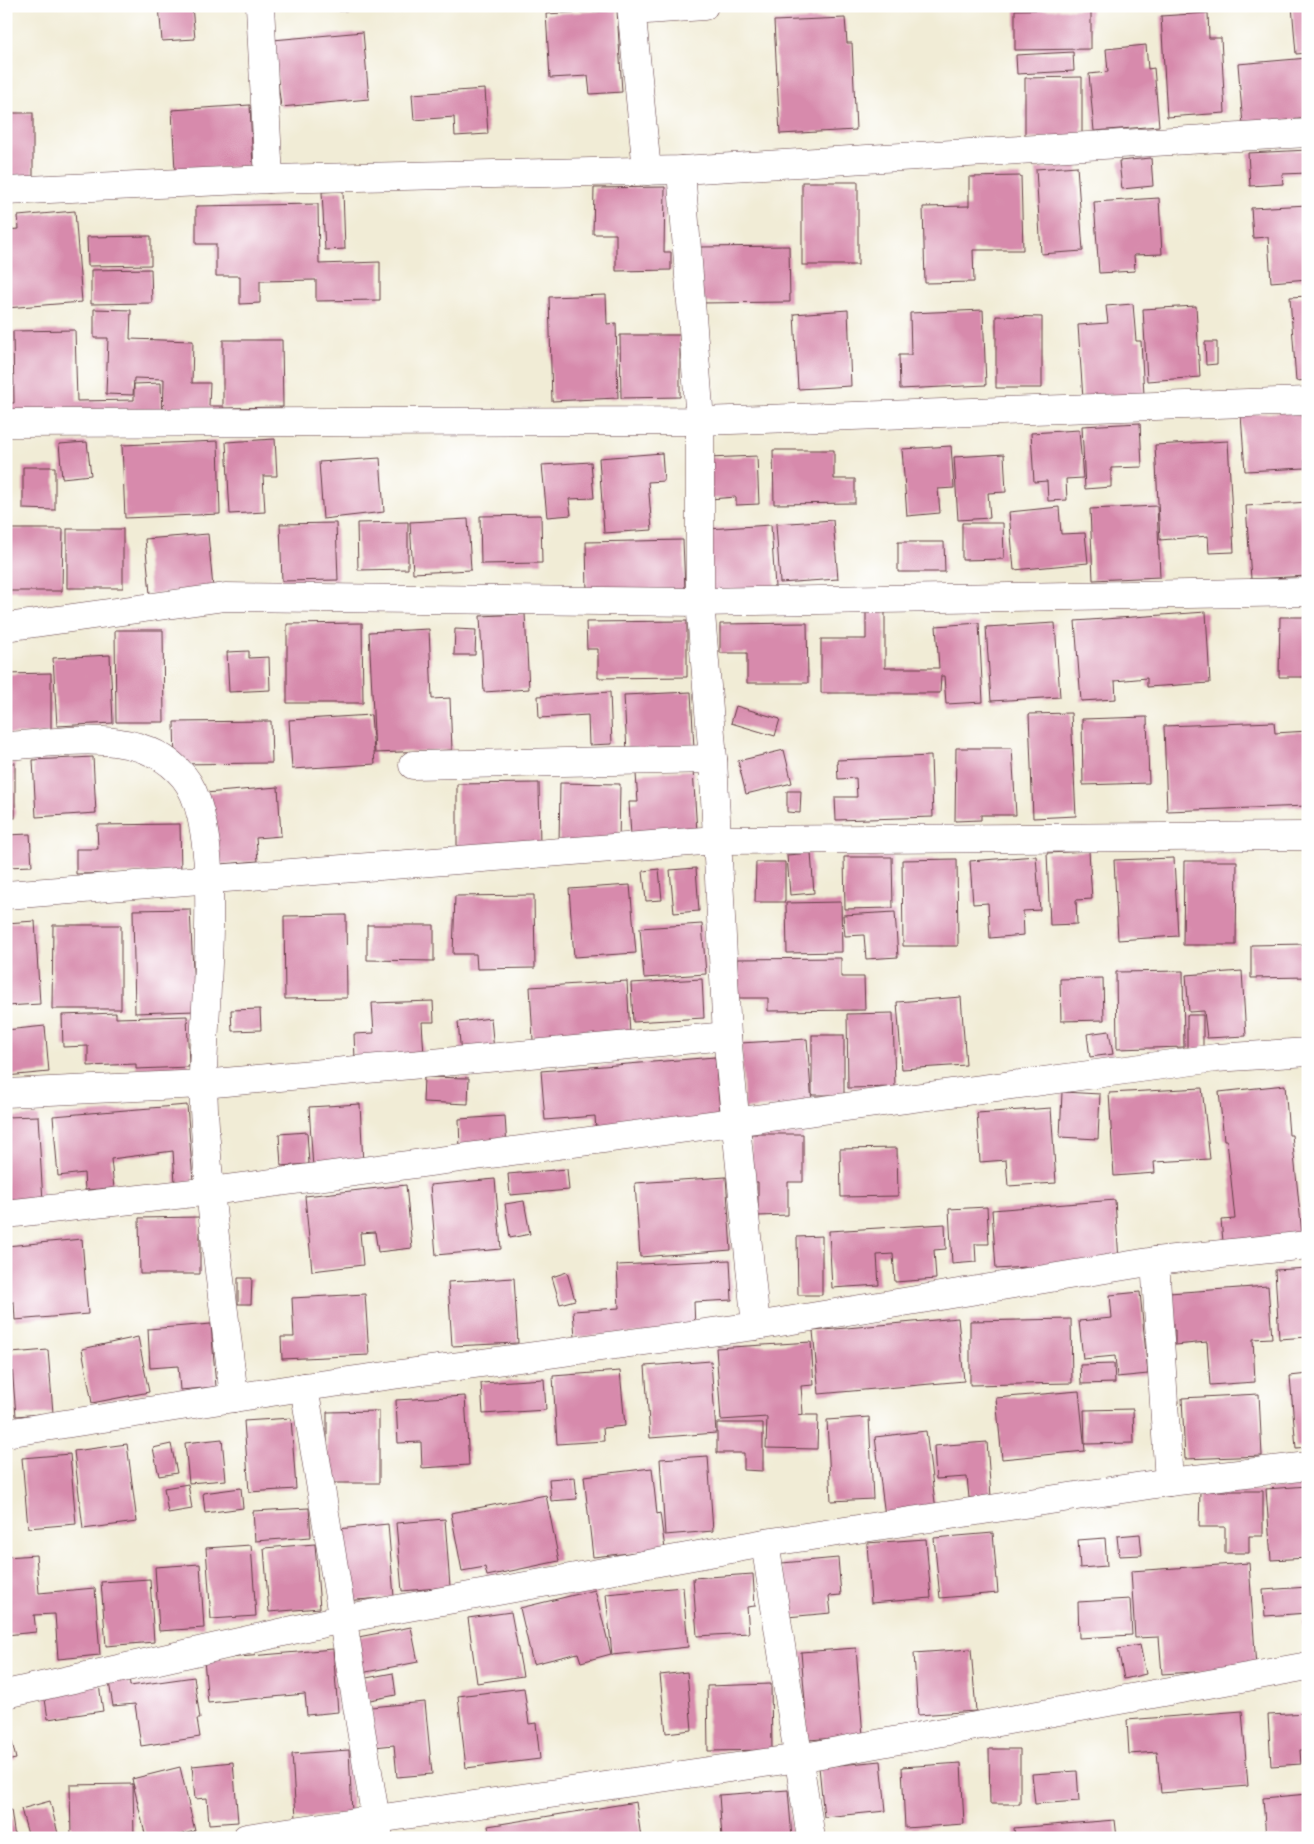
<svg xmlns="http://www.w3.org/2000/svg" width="1314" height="1844" font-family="'IM FELL Double Pica',serif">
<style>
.building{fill:#d78aac}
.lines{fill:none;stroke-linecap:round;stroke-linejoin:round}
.street-casing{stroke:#633e45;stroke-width:29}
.street{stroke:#fff;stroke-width:28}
</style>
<rect width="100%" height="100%" fill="#fff"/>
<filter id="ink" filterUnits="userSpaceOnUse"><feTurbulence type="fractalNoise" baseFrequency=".02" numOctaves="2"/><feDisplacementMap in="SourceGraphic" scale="10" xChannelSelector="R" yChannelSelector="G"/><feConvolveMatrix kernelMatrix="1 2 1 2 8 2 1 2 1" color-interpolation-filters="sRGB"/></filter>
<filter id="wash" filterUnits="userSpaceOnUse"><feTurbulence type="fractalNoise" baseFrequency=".0096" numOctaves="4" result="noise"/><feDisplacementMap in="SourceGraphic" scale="20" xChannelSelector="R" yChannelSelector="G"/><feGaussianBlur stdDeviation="1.12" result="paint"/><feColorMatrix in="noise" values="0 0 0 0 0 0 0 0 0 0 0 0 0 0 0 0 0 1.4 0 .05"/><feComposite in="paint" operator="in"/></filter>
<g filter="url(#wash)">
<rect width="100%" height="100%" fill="#f1ecd6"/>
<g id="blocks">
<!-- building -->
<g class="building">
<path d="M159,6H192L195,39L162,41Z"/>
<path d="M338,6H361L362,10L339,11Z"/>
<path d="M1292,6H1308V53L1296,54Z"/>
<path d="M1091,9V49L1015,50V10Z"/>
<path d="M617,10L622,92L590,94L588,76L550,78L546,14Z"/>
<path d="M1208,13L1209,38H1221L1225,113L1167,117L1161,16Z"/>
<path d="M845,18L847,43H852L856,130L780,134L774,21Z"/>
<path d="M363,32L369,99L281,107L273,40Z"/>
<path d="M1146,45L1148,69L1154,68L1159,126L1094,131L1089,74L1108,72L1106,49Z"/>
<path d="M1073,52L1074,71L1017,74L1016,55Z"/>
<path d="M1308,58V118L1243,125L1238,64Z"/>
<path d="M1082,77V137L1025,139V78Z"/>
<path d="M485,89L488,134L455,136L454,117L414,120L412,94Z"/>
<path d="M250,105L253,166L175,171L172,110Z"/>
<rect x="6" y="113" width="27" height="70"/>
<path d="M1308,150V173L1282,174L1283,184L1250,186L1248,153Z"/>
<path d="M1151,158L1153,186L1122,189L1119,161Z"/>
<path d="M1077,166L1083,251L1041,254L1036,169Z"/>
<path d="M1021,176L1023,250H973L974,282L925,283L923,207L969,206V177Z"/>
<rect x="802" y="182" width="56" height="83"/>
<path d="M665,187L664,252H671V270L616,271V234H593L594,188Z"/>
<path d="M343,191L345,249L325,250L322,192Z"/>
<path d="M1159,198L1162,254L1134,255L1135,271L1099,273L1094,202Z"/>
<path d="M318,204L319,264L380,262V300L316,301V280L260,281V303L240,304V276H216V244H196V206Z"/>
<path d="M1308,205V279L1271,282L1268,237L1253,238L1251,208Z"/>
<path d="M75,211L82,302L6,308V230L19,229L18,216Z"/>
<path d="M151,236V265L88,266L87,237Z"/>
<path d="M789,246L790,302L699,303V247Z"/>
<path d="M151,269L152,303L91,304V270Z"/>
<path d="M606,295L607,324L616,323L618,398L552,401L549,297Z"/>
<path d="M1308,296V380L1296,381L1290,297Z"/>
<path d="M1133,304L1136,341H1141L1144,395L1083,399L1078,325L1108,323L1106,306Z"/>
<path d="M1196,306L1200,377L1147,381L1143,309Z"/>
<path d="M94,309L131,310L130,339L193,341L192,383H210L209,406H221L220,425L163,424L164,379L134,378L133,395L106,394L108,338H94Z"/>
<path d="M848,310L851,386L798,389L794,314Z"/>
<path d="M983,310L986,385L900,389L899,355H911L910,313Z"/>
<path d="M996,316L1042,317V388H996Z"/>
<path d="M75,330L77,401L134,400V384L161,383L162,420L6,428V403H14L13,331Z"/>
<path d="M620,335H680V397L621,398Z"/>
<path d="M223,340H282L283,407L223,408Z"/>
<path d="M1205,342H1217V364L1206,365Z"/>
<path d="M1302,411L1305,468L1245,471L1241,415Z"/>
<path d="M1140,423L1142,467L1111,468V487L1085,489L1082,426Z"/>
<path d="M1079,430L1083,478L1066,479L1067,500L1048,501L1047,481L1034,482L1031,433Z"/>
<path d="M275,439L277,476H263L265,512L230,514L226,442Z"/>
<path d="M218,441L220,514L125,518L122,445Z"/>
<path d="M1228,441L1234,552L1209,553L1208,536L1160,540L1155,445Z"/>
<path d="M87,442L91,475L62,478L59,444Z"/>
<path d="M951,446L954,488L938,489L940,513L907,516L902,449Z"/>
<path d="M773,450H834V479H855V503L774,504Z"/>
<path d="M662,453L664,481L648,482L652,530L604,533L599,458Z"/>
<path d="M1004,454L1006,492L988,493L990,518L958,520L954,457Z"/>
<path d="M757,456L759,504L736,505V497L710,499L708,458Z"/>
<path d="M380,458L384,512L323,519L319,462Z"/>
<path d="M591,462L594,498L569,499L571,515L547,517L542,465Z"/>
<path d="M23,467H55V510L23,509Z"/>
<path d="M1308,502V576L1251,579L1246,506Z"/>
<path d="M1157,506L1160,577L1093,580L1090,509Z"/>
<path d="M1059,507L1061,534L1085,533L1088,563L1014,570L1009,512Z"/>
<path d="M541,515L542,563L481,564L480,516Z"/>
<path d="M468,519L471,570L413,573L410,522Z"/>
<path d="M833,520L838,579L780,583L776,524Z"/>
<path d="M408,522V569L358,570L357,523Z"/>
<path d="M336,523L338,580L282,581L280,524Z"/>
<path d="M962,523H1003L1004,559L962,560Z"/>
<path d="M771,525L775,587L712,592L708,529Z"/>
<path d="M6,529H63L62,591H6Z"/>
<rect x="67" y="529" width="56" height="59"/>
<path d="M208,534L213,588L150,594L145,539Z"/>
<path d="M683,540L685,590L587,592L586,542Z"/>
<path d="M898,542H944L945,572H898Z"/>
<path d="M866,611H885V668H939L936,626L979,623L983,702L946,704L944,676H941L940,693H821V639H866Z"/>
<path d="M1206,612L1210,683L1147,687V678L1115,681L1116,699L1081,701L1075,621Z"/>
<path d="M525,614L529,689L484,692L480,616Z"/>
<path d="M1280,617H1308V677H1279Z"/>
<path d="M687,621V677L598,678V649H587L586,622Z"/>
<path d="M362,623L363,703H287V624Z"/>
<path d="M807,623L808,683H747V653H720V624Z"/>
<path d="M1055,623L1060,697L991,701L986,627Z"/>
<path d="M429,629L432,699L450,698L452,750L375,753L369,632Z"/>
<path d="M455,629L476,630L475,655H454Z"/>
<path d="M115,630H163L164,722H116Z"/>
<path d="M249,651V658L269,657L270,690L229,692L227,652Z"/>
<path d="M110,655L113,723L57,726L53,658Z"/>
<path d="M51,673V734H6V674Z"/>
<path d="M610,692L612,744L589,745L588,715L539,718L538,696Z"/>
<path d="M691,692L694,749L627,752L624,695Z"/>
<path d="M736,706L780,719L775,736L731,723Z"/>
<path d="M1071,713L1076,816L1033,818L1029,714Z"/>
<path d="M371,715L375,764L292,769L289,720Z"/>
<path d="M1147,717L1149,783L1083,785L1082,719Z"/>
<path d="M271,721L272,763L175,764L174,722Z"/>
<path d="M1274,722L1275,733L1308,731V806L1167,811L1164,726Z"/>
<path d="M956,748H1012L1016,815H981V820L955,821Z"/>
<path d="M784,750L792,783L746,794L738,761Z"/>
<path d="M931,756L933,817L836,820L835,797H857L856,778L838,779L837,760Z"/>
<path d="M93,757L96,813L36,817L33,760Z"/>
<rect x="6" y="763" width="9" height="55"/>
<path d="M693,770L697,832L631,836L629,802H638L636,774Z"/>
<path d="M539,783L540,849H457V784Z"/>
<path d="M560,783L620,784L619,844H559Z"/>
<path d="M278,787L281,836L256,838L258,861L211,865L205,793Z"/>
<path d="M787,791H801L800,813L787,812Z"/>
<path d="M180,824L181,872L76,874V849H98L97,825Z"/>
<path d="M30,834L32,866L6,867V835Z"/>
<path d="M1089,851L1092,899L1076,900L1077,924L1050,925L1047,853Z"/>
<path d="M811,853L814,893L790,895L787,855Z"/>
<path d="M1036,856L1040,910L1023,911L1024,935L990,938L988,903L973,904L970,861Z"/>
<path d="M844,857H892L893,908L845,909Z"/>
<path d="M1174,858L1178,936L1118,940L1114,860Z"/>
<path d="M957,859L958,946H903L902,860Z"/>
<path d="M1184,861H1237L1236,945H1183Z"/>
<path d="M756,862H785V902H755Z"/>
<path d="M696,868L699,911L674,913L670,870Z"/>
<path d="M659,869L662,900L646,901L643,871Z"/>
<path d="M630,885L636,953L574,957L569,889Z"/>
<path d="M534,895L535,968L477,969L476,954H453L455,896Z"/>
<path d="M841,902L842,952L787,953L786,903Z"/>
<path d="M190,909L195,1011L135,1013L133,910Z"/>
<path d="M895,912L898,957L866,959L864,935L845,936L843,915Z"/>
<path d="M346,915L347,998L285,999L284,916Z"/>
<path d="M35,921L40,1004L6,1006V923Z"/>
<path d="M702,924L706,974L644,978L640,928Z"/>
<path d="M53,925H121V1009H52Z"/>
<path d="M367,925H434V961L367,960Z"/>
<path d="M1308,944V977L1251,978V945Z"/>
<path d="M841,958V977H864L865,1010L768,1011V998H737V959Z"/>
<path d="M1183,971L1184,1047L1117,1049L1116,972Z"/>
<path d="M1242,971L1246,1036L1207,1038L1204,1011L1189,1012L1186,975Z"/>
<path d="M1103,978L1104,1020L1061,1021L1060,979Z"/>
<path d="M702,979L704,1018L633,1022L631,983Z"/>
<path d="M627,981L630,1034L533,1040L530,987Z"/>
<path d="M961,997L966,1065L902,1069L897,1002Z"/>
<path d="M433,1001L434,1022H422L424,1056L355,1059L354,1034L374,1033L372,1003Z"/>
<path d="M260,1009L261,1030L232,1031L231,1010Z"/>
<path d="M116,1013V1018L187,1016L189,1067L136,1069V1064L88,1066V1046L63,1047L62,1015Z"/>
<path d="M893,1013L895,1087L848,1088L847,1014Z"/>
<rect x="1187" y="1015" width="16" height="34"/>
<path d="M491,1018L494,1051L461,1054L458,1022Z"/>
<path d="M45,1026L49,1072L6,1076V1030Z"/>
<path d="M1109,1031L1113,1054L1090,1057L1087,1034Z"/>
<rect x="812" y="1035" width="32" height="60"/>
<path d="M807,1039L812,1104L744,1109L741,1043Z"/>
<path d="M715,1057L721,1122L596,1131L595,1116L545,1120L541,1071Z"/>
<path d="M424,1077L469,1078L468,1104L423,1102Z"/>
<path d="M1285,1085L1289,1135H1292L1303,1244L1224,1252L1221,1220L1235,1219L1227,1140H1224L1219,1092Z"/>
<path d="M1202,1088L1210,1159L1154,1162L1155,1173L1114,1176L1109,1093Z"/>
<path d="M1062,1092L1100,1094L1098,1139L1060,1137Z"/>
<path d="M360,1104L363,1165L313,1168L309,1107Z"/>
<path d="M187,1105L193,1181L175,1183L173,1151L111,1159L114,1188L85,1190L84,1173L58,1176L53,1116Z"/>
<path d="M1051,1108L1056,1183L1008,1186L1006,1160L980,1162L977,1113Z"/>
<path d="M38,1116L43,1202L6,1203V1117Z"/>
<path d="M505,1116L507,1148L460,1150L459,1119Z"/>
<path d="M307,1132L309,1164L281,1166L279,1134Z"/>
<path d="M751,1134H803V1182H788V1215L758,1216V1182H751Z"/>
<path d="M897,1148L898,1196L841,1197L840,1149Z"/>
<path d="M567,1169L569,1190L510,1195L508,1174Z"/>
<path d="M726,1177L731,1250L640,1257L635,1183Z"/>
<path d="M495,1179L501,1249L436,1255L430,1185Z"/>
<path d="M406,1185L412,1248L378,1252L375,1232L360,1233L363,1265L312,1271L305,1196Z"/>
<path d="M1115,1200L1119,1261L996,1269L992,1210Z"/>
<path d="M524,1201L530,1234L510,1238L505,1204Z"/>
<path d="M987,1207L989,1244H975L976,1262L952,1264L949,1209Z"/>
<path d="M200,1217V1274H140L139,1218Z"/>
<path d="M945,1224L946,1249L934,1250L936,1279L895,1282L893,1254L877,1255L879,1285L832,1288L829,1231Z"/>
<path d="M822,1236V1295H798L797,1237Z"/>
<path d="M82,1239L88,1314L15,1320L14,1302L6,1303V1246Z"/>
<path d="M730,1260L732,1300L694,1302L695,1329L575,1337L573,1311L619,1308L617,1265Z"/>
<path d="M1308,1268V1337L1279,1339L1275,1270Z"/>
<path d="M567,1272L575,1300L560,1304L552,1277Z"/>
<path d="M238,1278H252L251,1304H238Z"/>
<path d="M514,1278L518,1343L452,1346L448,1282Z"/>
<path d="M1268,1286L1272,1338L1253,1339L1255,1382L1210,1385L1207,1342L1175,1345V1330H1171L1169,1293Z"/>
<path d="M1140,1292L1148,1374L1117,1377L1115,1356L1083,1359L1079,1321L1112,1318L1110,1295Z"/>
<path d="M365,1294L369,1355L282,1359L281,1337H294L292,1298Z"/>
<path d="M958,1318L964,1381L819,1394L813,1331Z"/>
<path d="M1071,1319L1072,1383L970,1385V1321Z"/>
<path d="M211,1324L216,1387L180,1390L178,1366L150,1368L148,1329Z"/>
<path d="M138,1337L149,1392L92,1403L82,1349Z"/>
<path d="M811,1342L814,1385L801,1386L803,1414L798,1415H818L817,1449L766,1448L767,1417L721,1420L716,1348Z"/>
<path d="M48,1350L53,1413L16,1416L11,1353Z"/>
<path d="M711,1361L716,1433L650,1438L645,1366Z"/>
<path d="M1114,1364L1115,1383L1081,1384L1080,1365Z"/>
<path d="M620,1371L625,1426L603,1428L604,1441L557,1444L553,1376Z"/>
<path d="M1308,1374V1447L1296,1448L1290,1376Z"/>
<path d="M544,1379L546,1410L483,1414L481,1383Z"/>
<path d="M1079,1391L1085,1451L1002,1459L996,1398Z"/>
<path d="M1259,1394L1262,1456L1185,1459L1182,1398Z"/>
<path d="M465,1396L469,1465L422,1468L421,1442L398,1443L396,1400Z"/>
<path d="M1133,1409L1134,1443L1085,1444L1084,1410Z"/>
<path d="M379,1411V1483H327V1412Z"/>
<path d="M869,1417L873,1499L831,1501L827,1420Z"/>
<path d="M291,1418L296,1489L249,1492L244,1421Z"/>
<path d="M717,1423H763V1471L744,1470V1453H717Z"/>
<path d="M926,1431L936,1510L885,1516L875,1437Z"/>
<path d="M222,1439L226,1480L189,1483L185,1443Z"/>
<path d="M987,1442L991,1497L969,1498L967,1477L936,1479L934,1446Z"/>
<path d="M127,1444L137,1522L83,1529L74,1451Z"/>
<path d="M171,1444L177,1473L159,1476L153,1448Z"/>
<path d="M70,1454L76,1524L28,1528L22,1458Z"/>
<path d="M708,1456L713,1531L665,1535L660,1459Z"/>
<path d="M652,1468L657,1514L660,1513L665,1549L593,1557L584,1476Z"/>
<path d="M575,1477L577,1499L551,1501L549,1479Z"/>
<path d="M188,1484L192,1509L168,1513L164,1488Z"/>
<path d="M1308,1486V1558L1271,1560L1266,1489Z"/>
<path d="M241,1488L243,1508L205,1513L203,1493Z"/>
<path d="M1200,1491H1263V1536H1249V1553H1225V1527H1199Z"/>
<path d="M546,1495L559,1561L487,1576L485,1567L462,1571L451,1513Z"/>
<path d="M309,1508L311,1537L255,1541L253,1511Z"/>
<path d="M445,1519L450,1587L402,1591L396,1523Z"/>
<path d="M388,1524L394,1597L344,1601L338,1529Z"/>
<path d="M993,1533L998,1593L940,1598L934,1538Z"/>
<path d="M1140,1534L1142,1555L1119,1556L1117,1536Z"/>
<path d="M1105,1538L1107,1566L1080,1568L1078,1540Z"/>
<path d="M926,1539L931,1598L871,1603L867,1543Z"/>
<path d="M315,1544L320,1608L269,1612L264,1548Z"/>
<path d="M251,1545L256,1616L211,1619L206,1548Z"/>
<path d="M36,1555L39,1593L95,1588L100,1655L58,1659L55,1614L34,1615L36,1632L6,1635V1557Z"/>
<path d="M838,1558L841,1595L829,1596L831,1613L787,1617L782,1563Z"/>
<path d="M1249,1563L1256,1668L1162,1674L1159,1637L1135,1638L1131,1571Z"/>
<path d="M200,1564L204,1628L159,1631L155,1567Z"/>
<path d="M753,1574L755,1606L747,1607L749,1633L697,1636L693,1578Z"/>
<path d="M150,1579L154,1642L106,1646L101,1582Z"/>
<path d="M683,1587L688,1647L612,1655L606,1594Z"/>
<path d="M1308,1587V1613L1265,1616L1263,1590Z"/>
<path d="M595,1590L611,1654L581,1662L578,1653L533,1664L520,1608Z"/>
<path d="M1130,1599L1132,1635L1079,1638L1078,1602Z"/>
<path d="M511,1612L523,1676L477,1683L468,1618Z"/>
<path d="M1302,1621H1308V1656H1307Z"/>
<path d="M411,1627L418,1662L361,1673L353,1638Z"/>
<path d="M1140,1645L1146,1674L1124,1679L1118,1649Z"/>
<path d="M856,1648L863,1736L808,1740L801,1652Z"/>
<path d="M333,1649L338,1712L307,1715L305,1694L208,1703L204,1660Z"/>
<path d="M971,1649L976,1711L918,1715L914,1653Z"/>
<path d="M687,1672L692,1730L666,1733L660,1675Z"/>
<path d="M129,1673L130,1686L194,1677L200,1719H197L200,1737L141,1746L135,1704L113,1706L108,1676Z"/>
<path d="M393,1673L396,1695L365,1701L361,1679Z"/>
<path d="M98,1678L103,1711L48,1719L43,1686Z"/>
<path d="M771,1684L772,1750L708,1751L707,1686Z"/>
<path d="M524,1688L529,1724L536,1723L540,1759L466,1768L458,1696Z"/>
<path d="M425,1702L432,1774L397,1777L394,1745L374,1747L371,1707Z"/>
<path d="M1242,1711L1248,1786L1161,1793L1157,1752L1129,1754L1127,1720Z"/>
<path d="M1308,1713V1750H1300L1301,1764L1271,1766L1268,1715Z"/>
<path d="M6,1716L16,1759L6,1761Z"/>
<path d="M989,1749H1020V1804H990Z"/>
<path d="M349,1750L352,1814L296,1818L292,1754Z"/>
<path d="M881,1761L886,1811L824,1817L819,1767Z"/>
<path d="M233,1762L238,1822L209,1824L207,1798L195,1799L192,1766Z"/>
<path d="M961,1763L964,1824L905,1828L902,1767Z"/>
<path d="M180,1767L195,1831L166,1838H146L132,1779Z"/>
<path d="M1077,1771L1079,1801L1035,1804L1032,1774Z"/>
<path d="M133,1784L134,1838H71L70,1785Z"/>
<path d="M788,1790L792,1838H722L719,1795Z"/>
<path d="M1308,1794V1838H1266L1263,1798Z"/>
<path d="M50,1801L59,1838H29L21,1809Z"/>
<path d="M636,1802L641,1838H490L488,1826Z"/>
<path d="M11,1810L15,1838H6V1811Z"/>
<path d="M1115,1820L1117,1838H1015L1014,1828Z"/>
</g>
</g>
</g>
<g filter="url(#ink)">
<use href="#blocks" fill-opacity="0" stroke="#633e45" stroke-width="1"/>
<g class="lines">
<!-- street casing -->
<g class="street-casing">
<g id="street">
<path d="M260,6L269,179"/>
<path d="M631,6L647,171"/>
<path d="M632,11L704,6"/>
<path d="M6,191L269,179L681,170L1308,133"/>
<path d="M6,423L700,421L1308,401"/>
<path d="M6,627L225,597L700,602L1308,592"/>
<path d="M6,746C64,743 142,725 184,777C227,829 202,1013 203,1084C206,1189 223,1294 234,1398"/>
<path d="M413,765L713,759"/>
<path d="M6,895L716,840L1308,836"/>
<path d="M6,1093L203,1084L727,1036"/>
<path d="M6,1214L211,1191L1216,1058L1308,1052"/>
<path d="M1155,1261L1169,1482"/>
<path d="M756,1326L1155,1261L1308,1245"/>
<path d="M304,1387L379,1838"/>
<path d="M6,1433L304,1387L756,1326L727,1036L713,759L700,602V421L681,170"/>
<path d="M765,1543L811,1838"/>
<path d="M6,1694L342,1619L765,1543L1169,1482L1308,1466"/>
<path d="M246,1838L799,1758L1308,1666"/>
</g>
</g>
<!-- street -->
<use href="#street" class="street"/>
</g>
</g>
<!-- margin -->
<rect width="1314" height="1844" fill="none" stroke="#fff" stroke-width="25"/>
</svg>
